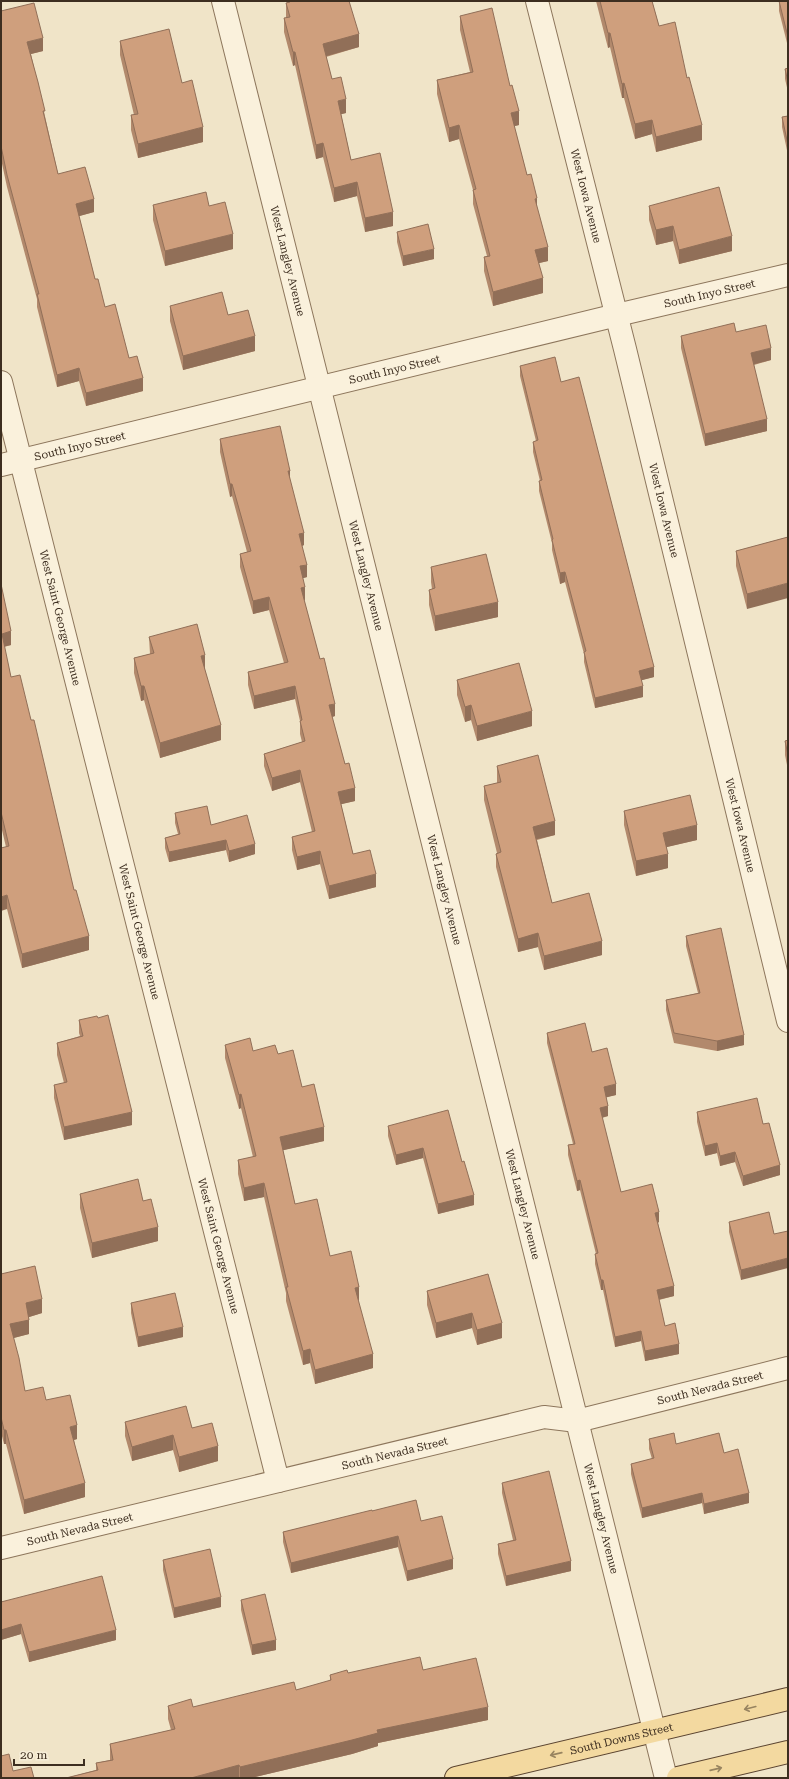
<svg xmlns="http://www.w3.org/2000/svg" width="789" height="1779" font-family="'Roboto Serif',serif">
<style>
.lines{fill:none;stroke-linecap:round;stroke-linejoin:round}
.minor-casing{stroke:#8d765c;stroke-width:24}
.major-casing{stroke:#5b4430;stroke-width:24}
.minor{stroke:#faf1dc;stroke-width:22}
.major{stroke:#f3d9a0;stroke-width:22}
.wall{fill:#b2896c}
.shaded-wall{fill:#916f58}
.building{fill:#cf9f7d;stroke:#916f58}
.oneway{stroke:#988460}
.labels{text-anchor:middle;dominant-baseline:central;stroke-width:3;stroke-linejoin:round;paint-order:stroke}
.street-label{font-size:11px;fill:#3d2e20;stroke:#f7eed8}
</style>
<rect width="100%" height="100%" fill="#f0e4c8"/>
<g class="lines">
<!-- minor casing -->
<g class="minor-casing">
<g id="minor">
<path id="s1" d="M223,1L666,1778"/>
<path id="s2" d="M537,1L625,349L788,1021"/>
<path id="s3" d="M1,382L278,1481"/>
<path id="s4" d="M1,465L617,315L788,275"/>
<path id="s5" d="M1,1548L544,1417L577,1421L788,1368"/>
</g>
</g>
<!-- major casing -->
<g class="major-casing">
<g id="major">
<path id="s6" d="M456,1778L788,1699"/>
<path d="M678,1778L788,1752"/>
</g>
</g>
<!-- minor -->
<use href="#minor" class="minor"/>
<!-- major -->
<use href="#major" class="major"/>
</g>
<!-- wall -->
<g class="wall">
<path d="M287,1H349L359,47L326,57L332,79L346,113L341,114L351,160L393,226L365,232L357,196L334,202L323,157L316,159L295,65L293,66L284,32V18H286V3H287Z"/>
<path d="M596,1H652L659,26L687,78L702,140L656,152L652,134L635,139L624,98H622L610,47L608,48Z"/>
<path d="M779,1H788V47L779,11Z"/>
<path d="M1,11L43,51L31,54L58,174L94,212L79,216L95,279L105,307L129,358L143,391L86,406L79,381L57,387L37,307V299L7,187L1,159Z"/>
<path d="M460,16L519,125L514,126L527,175L537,208L548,261L539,263L543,293L493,306L484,271V257L487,256L473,204V190L459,139L449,142L437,94V80L470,72L460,30Z"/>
<path d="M120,41L182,83L203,142L138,158L131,130V115H134L120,55Z"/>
<path d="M788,68V92L785,79V69Z"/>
<path d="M788,116V155L782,127V117Z"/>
<path d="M153,205L209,206L233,249L165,266L153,220Z"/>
<path d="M649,206L732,251L679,264L673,241L656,245L649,220Z"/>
<path d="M397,232L434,259L403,266L397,242Z"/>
<path d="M170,306L228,315L255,351L183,370L170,321Z"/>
<path d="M736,332L771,360L754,365L767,431L705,446L681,348V336Z"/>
<path d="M520,366L561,382L654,677L641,680L643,697L595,708L584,662V654L565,582L560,584L552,550V543L539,491V481H540L533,452V442L536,441L520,376Z"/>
<path d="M220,439L290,480L304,545L302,546L307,577L303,578L305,600H304L335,716L332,717L355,801L341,804L353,854L376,887L329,899L320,864L297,870L292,850V837L312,832L300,782L272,791L264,766V754L302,742L300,734V721L295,699L254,709L248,685V672L284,663L269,610L253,614L240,567V554L247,552L232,496L230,497L220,452Z"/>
<path d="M788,537L747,609L736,566V551Z"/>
<path d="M431,567L498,617L435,631L429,605V590L432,589L431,582Z"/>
<path d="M1,584L11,645L4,647L11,677L74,890L89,950L22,968L7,909L6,847L1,826Z"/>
<path d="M149,637L205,669V670L221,740L160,758L144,700L141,701L134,673V658L150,654Z"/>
<path d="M457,680L532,726L477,741L471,720L465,722L457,695Z"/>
<path d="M788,740V770L785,755V741Z"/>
<path d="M497,766L555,835L537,840L552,903L602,955L544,970L538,947L518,952L496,867V854L497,853L484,800V786L497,783Z"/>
<path d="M624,811L697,840L666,847L668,868L636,876L624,825Z"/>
<path d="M175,813L211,825L255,854L229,862L226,850L169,862L165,848V838L178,834L175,823Z"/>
<path d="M686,936L744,1045L717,1051L674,1043L666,1010V1000L698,993L686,946Z"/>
<path d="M79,1020L132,1125L64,1140L54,1098V1085L64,1083L57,1055V1043L80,1036L79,1033Z"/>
<path d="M547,1033L592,1052L616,1095L606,1097L608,1116L602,1118L621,1192L659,1222L658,1223L674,1296L659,1300L665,1326L679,1354L645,1361L641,1341L615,1347L603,1290H601L595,1264V1254H596L580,1190L577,1191L568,1155V1145L573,1144L547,1043Z"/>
<path d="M225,1045L253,1051L278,1054L302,1087L324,1141L283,1150L295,1204L359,1300H358L373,1368L315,1384L310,1363L303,1365L286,1301V1293L264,1197L244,1201L238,1174V1160L253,1157L241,1108L239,1109L225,1058Z"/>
<path d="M697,1112L763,1124L780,1175L743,1186L735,1162L720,1166L717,1153L705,1156L697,1122Z"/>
<path d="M388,1126L462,1162L474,1205L438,1214L423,1158L396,1165L388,1136Z"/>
<path d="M80,1194L143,1201L158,1241L92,1258L80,1208Z"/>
<path d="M729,1222L774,1234L741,1280L729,1232Z"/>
<path d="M1,1274L42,1313L29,1317V1334L13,1338L25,1391L46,1400L77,1439L74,1440L85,1497L24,1514L6,1444H4L1,1432Z"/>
<path d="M488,1274L502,1338L477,1345L472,1328L436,1338L427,1305V1291Z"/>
<path d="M131,1303L183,1337L138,1347L131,1313Z"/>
<path d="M125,1422L192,1428L218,1461L179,1472L173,1450L132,1461L125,1436Z"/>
<path d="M649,1439L724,1453L749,1503L704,1514L702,1503L642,1518L631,1474V1464L652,1459L649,1449Z"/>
<path d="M502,1483L571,1571L506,1586L498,1554V1544L513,1540L502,1493Z"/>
<path d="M372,1511L421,1521L453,1569L407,1581L398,1547L291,1573L283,1542V1532Z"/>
<path d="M163,1560L221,1607L174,1618L163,1570Z"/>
<path d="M787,1566H788V1582L787,1576Z"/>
<path d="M241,1600L276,1650L252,1655L241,1610Z"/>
<path d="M1,1602L116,1640L29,1662L21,1634L1,1640Z"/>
<path d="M423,1670L488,1720L378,1743V1746L352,1754L251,1778H66L96,1770V1763L110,1760V1744L171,1730L168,1719V1706L193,1707L296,1690L330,1681V1675L348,1673Z"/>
</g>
<!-- shaded-wall -->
<g class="shaded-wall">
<path d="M608,33H610V47L608,48Z"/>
<path d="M359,34V47L323,57V44Z"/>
<path d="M43,38V51L27,55V42Z"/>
<path d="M293,52H295V65L293,66Z"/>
<path d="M624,83V98H622V84Z"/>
<path d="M346,99V113L338,115V101Z"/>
<path d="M519,111V125L511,127V113Z"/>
<path d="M652,120V134L635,139V124Z"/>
<path d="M459,125V139L449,142V128Z"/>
<path d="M702,125V140L656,152V137Z"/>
<path d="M203,127V142L138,158V144Z"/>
<path d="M323,143V157L316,159V145Z"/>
<path d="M357,182V196L334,202V188Z"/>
<path d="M537,198V212L535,199Z"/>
<path d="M94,199V212L76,217V204Z"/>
<path d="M393,212V226L365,232V218Z"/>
<path d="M673,226V241L656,245V230Z"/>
<path d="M233,234V249L165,266V251Z"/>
<path d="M732,236V251L679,264V250Z"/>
<path d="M548,247V261L535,264V250Z"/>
<path d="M434,249V259L403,266V256Z"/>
<path d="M543,278V293L493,306V292Z"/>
<path d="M255,336V351L183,370V356Z"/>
<path d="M771,348V360L751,365V353Z"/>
<path d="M79,368V381L57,387V375Z"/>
<path d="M143,378V391L86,406V393Z"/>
<path d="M767,419V431L705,446V434Z"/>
<path d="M288,471H290V483Z"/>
<path d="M230,484H232V496L230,497Z"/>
<path d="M304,533V545L299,547V534Z"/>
<path d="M307,565V577L300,579V566Z"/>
<path d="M565,572V582L560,584V573Z"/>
<path d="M788,583V598L747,609V594Z"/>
<path d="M305,587V600L301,601V588Z"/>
<path d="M269,597V610L253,614V601Z"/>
<path d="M498,602V617L435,631V616Z"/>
<path d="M11,631V645L2,647V634Z"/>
<path d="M205,655V669L201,671V656Z"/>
<path d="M654,667V677L639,681V671Z"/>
<path d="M141,686H144V700L141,701Z"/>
<path d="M295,686V699L254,709V696Z"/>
<path d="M643,686V697L595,708V698Z"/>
<path d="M335,704V716L329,718V705Z"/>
<path d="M471,705V720L465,722V707Z"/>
<path d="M532,711V726L477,741V726Z"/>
<path d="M221,725V740L160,758V743Z"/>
<path d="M300,770V782L272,791V778Z"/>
<path d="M355,788V801L338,805V792Z"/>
<path d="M555,821V835L533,840V827Z"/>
<path d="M697,825V840L663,848V833Z"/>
<path d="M226,840V850L169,862V852Z"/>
<path d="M255,844V854L229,862V851Z"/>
<path d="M320,851V864L297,870V857Z"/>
<path d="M668,854V868L636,876V861Z"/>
<path d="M376,874V887L329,899V886Z"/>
<path d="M7,895V909L1,911V897Z"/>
<path d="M538,933V947L518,952V939Z"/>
<path d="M89,936V950L22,968V954Z"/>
<path d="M602,941V955L544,970V956Z"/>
<path d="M744,1035V1045L717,1051V1041Z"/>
<path d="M616,1084V1095L604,1098V1087Z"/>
<path d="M241,1094V1108L239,1109V1095Z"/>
<path d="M608,1106V1116L600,1118V1108Z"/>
<path d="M132,1112V1125L64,1140V1127Z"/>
<path d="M324,1127V1141L280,1151V1137Z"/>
<path d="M717,1143V1153L705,1156V1146Z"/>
<path d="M423,1148V1158L396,1165V1155Z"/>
<path d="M735,1152V1162L720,1166V1156Z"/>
<path d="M780,1165V1175L743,1186V1176Z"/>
<path d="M580,1180V1190L577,1191V1181Z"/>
<path d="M264,1183V1197L244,1201V1188Z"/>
<path d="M474,1195V1205L438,1214V1204Z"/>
<path d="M659,1212V1222L655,1223V1213Z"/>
<path d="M158,1227V1241L92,1258V1243Z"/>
<path d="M788,1258V1268L741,1280V1270Z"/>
<rect x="601" y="1280" width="2" height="10"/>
<path d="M674,1286V1296L657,1300V1290Z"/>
<path d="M359,1287V1300L355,1301V1288Z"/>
<path d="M42,1299V1313L26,1318V1303Z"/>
<path d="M472,1313V1328L436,1338V1323Z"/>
<path d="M29,1320V1334L10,1339V1324Z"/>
<path d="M502,1323V1338L477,1345V1330Z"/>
<path d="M183,1327V1337L138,1347V1337Z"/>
<path d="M641,1331V1341L615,1347V1337Z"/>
<path d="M679,1344V1354L645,1361V1351Z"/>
<path d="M310,1349V1363L303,1365V1351Z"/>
<path d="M373,1354V1368L315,1384V1370Z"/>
<path d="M77,1425V1439L70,1441V1427Z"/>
<rect x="4" y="1430" width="2" height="14"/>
<path d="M173,1435V1450L132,1461V1447Z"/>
<path d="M218,1446V1461L179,1472V1457Z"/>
<path d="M85,1483V1497L24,1514V1500Z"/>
<path d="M702,1493V1503L642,1518V1508Z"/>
<path d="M749,1493V1503L704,1514V1504Z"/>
<path d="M398,1536V1547L291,1573V1563Z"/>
<path d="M453,1559V1569L407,1581V1571Z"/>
<path d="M571,1561V1571L506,1586V1576Z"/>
<path d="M221,1597V1607L174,1618V1608Z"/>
<path d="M21,1624V1634L1,1640V1630Z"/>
<path d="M116,1630V1640L29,1662V1652Z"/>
<path d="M276,1640V1650L252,1655V1645Z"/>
<path d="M488,1707V1720L378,1743V1746L352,1754L251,1778H240V1767L377,1730Z"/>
<path d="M239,1765V1778H191Z"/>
</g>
<!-- building -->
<g class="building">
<path d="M290,1H349L359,34L323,44L332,79L341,77L346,99L338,101L351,160L380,153L393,212L365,218L357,182L334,188L323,143L316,145L295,52H293L284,18L290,17L286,3L290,2Z"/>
<path d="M600,1H652L659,26L675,22L687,78L689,77L702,125L656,137L652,120L635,124L624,83L622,84L610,33H608Z"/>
<path d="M779,1H788V37Z"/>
<path d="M34,3L43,38L27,42L38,82L45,111H43L58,174L85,167L94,199L76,204L95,279H98L105,307L115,304L129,358L137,356L143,378L86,393L79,368L57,375L37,294H39L7,175L1,146V11Z"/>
<path d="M492,8L510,86L512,85L519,111L511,113L527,175L531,174L537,198L535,199L548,247L535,250L543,278L493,292L484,257L490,256L473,190L476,189L459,125L449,128L437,80L473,72L460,16Z"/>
<path d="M169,29L182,83L192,80L203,127L138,144L131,115L138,114L120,41Z"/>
<path d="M788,68V82L785,69Z"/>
<path d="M788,116V145L782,117Z"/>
<path d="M719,187L732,236L679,250L673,226L656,230L649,206Z"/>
<path d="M206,192L209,206L225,202L233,234L165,251L153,205Z"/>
<path d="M428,224L434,249L403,256L397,232Z"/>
<path d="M222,292L228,315L248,310L255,336L183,356L170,306Z"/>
<path d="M734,323L736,332L766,325L771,348L751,353L767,419L705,434L681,336Z"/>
<path d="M555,357L561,382L579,377L654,667L639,671L643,686L595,698L584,652L586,651L565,572L560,573L552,540L553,539L539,481L542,480L533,442L538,440L520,366Z"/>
<path d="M280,426L290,471H288L304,533L299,534L307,565L300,566L305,587L301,588L320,659L324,658L335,704L329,705L345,764L349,763L355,788L338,792L353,854L370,850L376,874L329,886L320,851L297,857L292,837L315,831L300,770L272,778L264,754L305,741L300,721L302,720L295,686L254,696L248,672L288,662L269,597L253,601L240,554L251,551L232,484H230L220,439Z"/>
<path d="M788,537V583L747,594L736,551Z"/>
<path d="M486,554L498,602L435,616L429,590L435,588L431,567Z"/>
<path d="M1,584L11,631L2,634L11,677L20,675L31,720H34L74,890H76L89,936L22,954L7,895L1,897V848L9,846L1,812Z"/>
<path d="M197,624L205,655L201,656L221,725L160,743L144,686H141L134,658L154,653L149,637Z"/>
<path d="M519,663L532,711L477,726L471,705L465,707L457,680Z"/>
<path d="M788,740V755L785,741Z"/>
<path d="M538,755L555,821L533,827L552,903L589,893L602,941L544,956L538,933L518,939L496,854L501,852L484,786L501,782L497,766Z"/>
<path d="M690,795L697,825L663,833L668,854L636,861L624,811Z"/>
<path d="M207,806L211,825L247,815L255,844L229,851L226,840L169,852L165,838L180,834L175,813Z"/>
<path d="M721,928L744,1035L717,1041L674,1033L666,1000L700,993L686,936Z"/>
<path d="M108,1015L132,1112L64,1127L54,1085L67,1082L57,1043L83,1036L79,1020L97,1016L98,1018Z"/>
<path d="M585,1023L592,1052L607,1048L616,1084L604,1087L608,1106L600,1108L621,1192L652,1184L659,1212L655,1213L674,1286L657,1290L665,1326L675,1323L679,1344L645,1351L641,1331L615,1337L603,1280H601L595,1254L598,1253L580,1180L577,1181L568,1145L575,1144L547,1033Z"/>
<path d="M250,1038L253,1051L275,1045L278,1054L293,1050L302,1087L314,1084L324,1127L280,1137L295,1204L317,1199L330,1256L351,1251L359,1287L355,1288L373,1354L315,1370L310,1349L303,1351L286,1287H288L264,1183L244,1188L238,1160L256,1156L241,1094L239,1095L225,1045Z"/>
<path d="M757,1098L763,1124L769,1123L780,1165L743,1176L735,1152L720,1156L717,1143L705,1146L697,1112Z"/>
<path d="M448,1110L462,1162L464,1161L474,1195L438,1204L423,1148L396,1155L388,1126Z"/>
<path d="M138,1179L143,1201L151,1199L158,1227L92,1243L80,1194Z"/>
<path d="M769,1212L774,1234L788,1231V1258L741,1270L729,1222Z"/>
<path d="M35,1266L42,1299L26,1303L29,1320L10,1324L19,1358L25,1391L43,1387L46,1400L70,1395L77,1425L70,1427L85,1483L24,1500L6,1430H4L1,1417V1274Z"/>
<path d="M488,1274L502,1323L477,1330L472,1313L436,1323L427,1291Z"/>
<path d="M175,1293L183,1327L138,1337L131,1303Z"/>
<path d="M186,1406L192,1428L212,1423L218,1446L179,1457L173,1435L132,1447L125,1422Z"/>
<path d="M674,1433L676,1444L719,1433L724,1453L738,1449L749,1493L704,1504L702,1493L642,1508L631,1464L654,1458L649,1439Z"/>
<path d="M549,1471L571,1561L506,1576L498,1544L516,1540L502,1483Z"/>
<path d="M416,1500L421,1521L442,1516L453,1559L407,1571L398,1536L291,1563L283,1532L372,1510V1511Z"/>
<path d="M210,1549L221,1597L174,1608L163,1560Z"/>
<path d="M102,1576L116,1630L29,1652L21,1624L1,1630V1602Z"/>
<path d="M265,1594L276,1640L252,1645L241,1600Z"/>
<path d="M420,1657L423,1670L476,1658L488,1707L377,1730L378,1733L352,1740L240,1767L239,1765L191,1778H66L98,1770L96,1763L113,1760L110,1744L175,1729L168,1706L191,1699L193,1707L294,1682L296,1690L331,1680L330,1675L347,1670L348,1673Z"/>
<path d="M9,1754L13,1771L31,1767L34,1778H1V1756Z"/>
</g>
<!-- one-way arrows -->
<defs><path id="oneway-shaft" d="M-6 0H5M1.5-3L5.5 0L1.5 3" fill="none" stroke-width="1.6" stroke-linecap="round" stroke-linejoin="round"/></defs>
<g class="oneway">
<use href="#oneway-shaft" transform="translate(750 1708) rotate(166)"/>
<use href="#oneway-shaft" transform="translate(556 1754) rotate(167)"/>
<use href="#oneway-shaft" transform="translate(716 1769) rotate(-13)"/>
</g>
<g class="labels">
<!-- street labels -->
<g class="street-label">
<text stroke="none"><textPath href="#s2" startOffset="201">West Iowa Avenue</textPath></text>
<text stroke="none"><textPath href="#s1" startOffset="268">West Langley Avenue</textPath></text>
<text stroke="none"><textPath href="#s4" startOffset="729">South Inyo Street</textPath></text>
<text stroke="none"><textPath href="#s4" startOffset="405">South Inyo Street</textPath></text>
<text stroke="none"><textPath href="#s4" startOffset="81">South Inyo Street</textPath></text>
<text stroke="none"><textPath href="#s2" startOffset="525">West Iowa Avenue</textPath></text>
<text stroke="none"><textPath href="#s1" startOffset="592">West Langley Avenue</textPath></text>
<text stroke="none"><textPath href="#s3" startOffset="243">West Saint George Avenue</textPath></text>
<text stroke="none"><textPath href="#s2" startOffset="849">West Iowa Avenue</textPath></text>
<text stroke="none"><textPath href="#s1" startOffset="916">West Langley Avenue</textPath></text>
<text stroke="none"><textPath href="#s3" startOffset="567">West Saint George Avenue</textPath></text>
<text stroke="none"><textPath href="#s1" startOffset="1240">West Langley Avenue</textPath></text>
<text stroke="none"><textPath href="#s3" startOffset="891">West Saint George Avenue</textPath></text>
<text stroke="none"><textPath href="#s5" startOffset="729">South Nevada Street</textPath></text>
<text stroke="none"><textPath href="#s5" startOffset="405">South Nevada Street</textPath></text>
<text stroke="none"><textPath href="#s1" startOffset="1564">West Langley Avenue</textPath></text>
<text stroke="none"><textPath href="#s5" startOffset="81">South Nevada Street</textPath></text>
<text stroke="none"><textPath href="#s6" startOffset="170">South Downs Street</textPath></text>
</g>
</g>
<!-- border -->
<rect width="789" height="1779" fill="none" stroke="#3d2e20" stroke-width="4"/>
<!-- scale -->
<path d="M14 1759v6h70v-6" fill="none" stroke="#3d2e20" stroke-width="2"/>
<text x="20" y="1759" font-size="12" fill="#3d2e20" stroke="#f7eed8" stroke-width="3" paint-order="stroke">20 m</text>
</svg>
